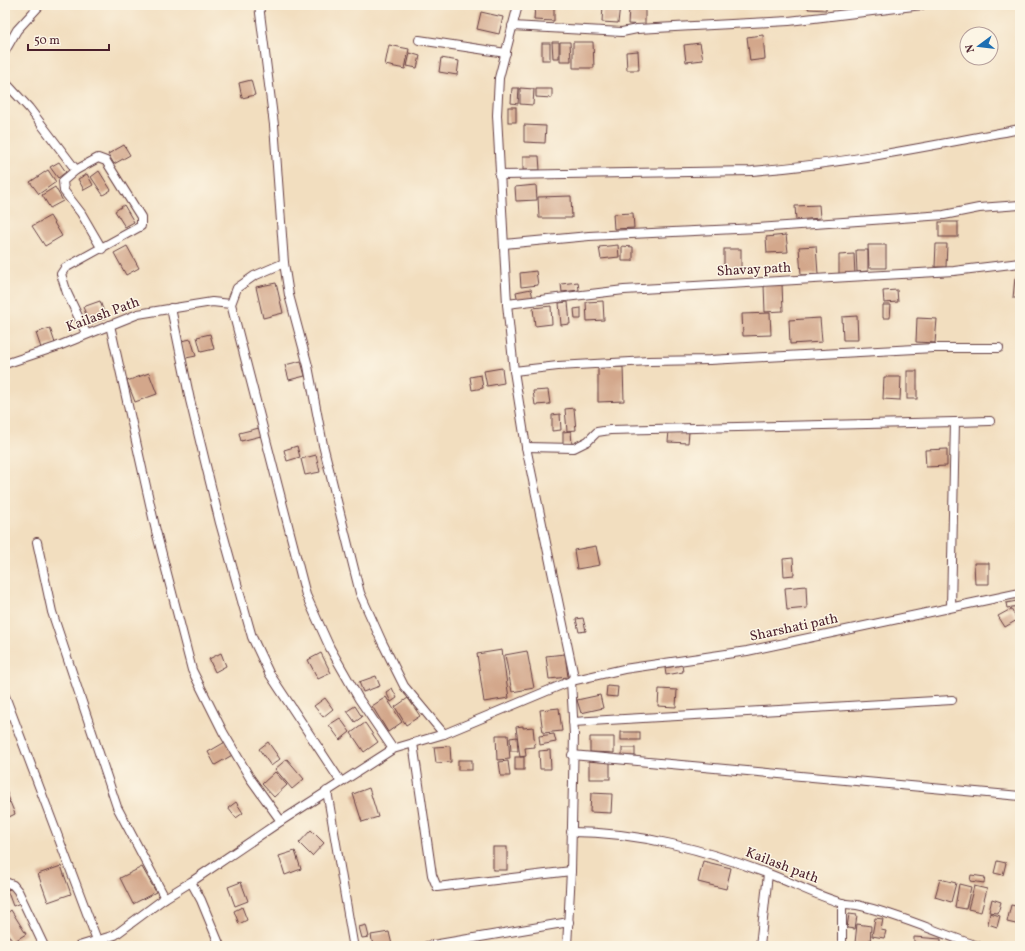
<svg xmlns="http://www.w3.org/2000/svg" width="1025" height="951" font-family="Vollkorn,serif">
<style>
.building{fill:#d3a78b}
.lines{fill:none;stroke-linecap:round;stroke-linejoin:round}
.street-casing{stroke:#633c41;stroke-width:10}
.street{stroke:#fff;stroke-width:8}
.labels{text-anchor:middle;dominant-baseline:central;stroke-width:3;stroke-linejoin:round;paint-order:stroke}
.street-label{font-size:14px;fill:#4a1f2b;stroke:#fcf5e5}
</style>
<rect width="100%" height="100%" fill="#fcf5e5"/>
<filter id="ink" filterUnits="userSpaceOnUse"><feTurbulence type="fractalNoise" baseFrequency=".025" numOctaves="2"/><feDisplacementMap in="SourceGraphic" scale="8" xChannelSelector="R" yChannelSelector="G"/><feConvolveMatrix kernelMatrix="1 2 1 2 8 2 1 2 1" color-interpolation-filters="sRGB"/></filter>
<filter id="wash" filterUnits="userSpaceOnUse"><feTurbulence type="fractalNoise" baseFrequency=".012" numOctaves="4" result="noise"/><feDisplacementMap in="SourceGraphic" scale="16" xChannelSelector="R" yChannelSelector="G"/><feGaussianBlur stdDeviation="0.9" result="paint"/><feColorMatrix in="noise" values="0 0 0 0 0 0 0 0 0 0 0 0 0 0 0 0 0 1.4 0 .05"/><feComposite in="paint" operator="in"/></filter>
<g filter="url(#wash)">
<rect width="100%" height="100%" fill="#f2debf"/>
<g id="blocks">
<!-- building -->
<g class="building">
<path d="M535,5H554V21L534,20Z"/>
<path d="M603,5H620L618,23L602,22Z"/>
<path d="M809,5H826V10L808,9Z"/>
<path d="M629,8L645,9V25L628,24Z"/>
<path d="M481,12L503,17L499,34L477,29Z"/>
<path d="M763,35L765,59L750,61L747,37Z"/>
<path d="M552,42H559V58H553Z"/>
<path d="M560,42H570L571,61H560Z"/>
<path d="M573,42H593L594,68H573Z"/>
<rect x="542" y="43" width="8" height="17"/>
<path d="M700,43L703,60L686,62L684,45Z"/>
<path d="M389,45L409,49L405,69L385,65Z"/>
<path d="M638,51L639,70H627L626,52Z"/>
<path d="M410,53L420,56L417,68L407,66Z"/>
<path d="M441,58L459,61L457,75L439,72Z"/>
<path d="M251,80L255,95L242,98L239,83Z"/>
<path d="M512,88H519L518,104L511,103Z"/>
<path d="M520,88L534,89L533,105L520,104Z"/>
<path d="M536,89H552V98L536,97Z"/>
<rect x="508" y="107" width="8" height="15"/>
<path d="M524,125L546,126L545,143L524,142Z"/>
<path d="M124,145L130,155L114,164L108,154Z"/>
<path d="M523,156H539L540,170H523Z"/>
<path d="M59,162L66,172L58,178L50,167Z"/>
<path d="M48,170L56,182L39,194L30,182Z"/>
<path d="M99,171L111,190L103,195L91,177Z"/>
<path d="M87,174L93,185L84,190L78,179Z"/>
<path d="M536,185L537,200L516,201L515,187Z"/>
<path d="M55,187L63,201L50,208L42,195Z"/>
<path d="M571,196L572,218H539L538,197Z"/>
<path d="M124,205L134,222L125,227L115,211Z"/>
<path d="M819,205L820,218L796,220L795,206Z"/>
<path d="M633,213L634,228L614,229L613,214Z"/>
<path d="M50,216L62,236L45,246L32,226Z"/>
<rect x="939" y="222" width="19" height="15"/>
<path d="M786,235L788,252L767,253L766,237Z"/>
<path d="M936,244H947L946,267H935Z"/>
<path d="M618,245L619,257L601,259L599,247Z"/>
<path d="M868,245H886V268H869Z"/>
<path d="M127,246L139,268L126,275L114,253Z"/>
<path d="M622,246L633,247V261H622Z"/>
<path d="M816,246L818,274L801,275L799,247Z"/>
<rect x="724" y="249" width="17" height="22"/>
<path d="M856,250H868V271L857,272Z"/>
<path d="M854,254L855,275H839V255Z"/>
<path d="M536,271L538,285L521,287L520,273Z"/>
<path d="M1015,278H1020V298H1013Z"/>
<path d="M578,282L579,290L562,292L561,284Z"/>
<path d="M276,283L283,313L263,318L256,287Z"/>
<path d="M782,284L783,311L765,312L764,285Z"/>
<path d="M531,289L533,299L518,302L516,292Z"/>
<path d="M897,290L898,302L884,303L883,291Z"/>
<path d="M100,301L106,318L90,324L83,307Z"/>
<path d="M603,301L604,320L587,321L586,302Z"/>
<path d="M568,302L570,324L561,325L559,303Z"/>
<path d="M883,305H891L890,318H883Z"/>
<path d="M551,306L552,324L535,326L533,308Z"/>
<path d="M581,308V319H575L574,309Z"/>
<path d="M770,313L771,335L743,336L742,314Z"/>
<path d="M857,316L858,340H843L842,317Z"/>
<path d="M820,318L822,342L790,344L789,320Z"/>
<path d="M917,318L937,319L935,343L916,342Z"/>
<path d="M50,328L55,343L41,348L36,333Z"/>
<path d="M210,334L214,349L201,352L197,337Z"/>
<path d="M191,339L196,356L186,358L181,341Z"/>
<path d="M301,361L305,376L289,380L285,365Z"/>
<path d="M623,367L624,401L598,402V368Z"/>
<path d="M502,368L504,383L487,386L484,371Z"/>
<rect x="907" y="371" width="10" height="28"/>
<path d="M149,373L157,394L135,402L127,381Z"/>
<path d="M481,375L483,388L472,390L470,377Z"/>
<path d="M884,377H901L900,400L883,399Z"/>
<path d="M548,390L550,404L535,405L533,391Z"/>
<path d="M574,408L576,430L567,431L565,409Z"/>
<path d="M560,414L561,430L552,431V415Z"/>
<path d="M259,428L261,436L241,441L239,433Z"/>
<path d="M571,431L572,445H563V432Z"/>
<path d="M669,431L689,432L688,443L668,442Z"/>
<path d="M297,446L300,457L287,461L284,450Z"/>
<path d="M947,449V466L926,467L925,450Z"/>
<path d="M316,455L320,472L305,475L301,459Z"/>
<path d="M596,546L600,565L577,569L574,550Z"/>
<path d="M793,558L794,575L784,576L783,559Z"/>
<path d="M974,563H989V584H975Z"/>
<path d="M806,586L807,608L787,610L785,588Z"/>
<path d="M1017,601L1018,606L1007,608L1006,603Z"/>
<path d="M1011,609L1017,620L1005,627L998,616Z"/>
<path d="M583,618L586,631L579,632L576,619Z"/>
<path d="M502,650L509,698L484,702L477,654Z"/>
<path d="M527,651L534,688L512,692L505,655Z"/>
<path d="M221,653L226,666L215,672L209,659Z"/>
<path d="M321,653L331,673L318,679L308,660Z"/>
<path d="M565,654L568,677L549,679L546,656Z"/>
<path d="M682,665L683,672L666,675L665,668Z"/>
<path d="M376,676L380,686L363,692L359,682Z"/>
<path d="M607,686L618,687L617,697L606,696Z"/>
<path d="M392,688L397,698L391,702L386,692Z"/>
<path d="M659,689L677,690L676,707L658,706Z"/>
<path d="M600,695L603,708L581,713L577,700Z"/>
<path d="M386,697L402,722L388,732L372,706Z"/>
<path d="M325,698L333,709L323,717L314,706Z"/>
<path d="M408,698L420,716L406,725L395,707Z"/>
<path d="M355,706L362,717L355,722L347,711Z"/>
<path d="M559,708L562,731L543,733L540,710Z"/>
<path d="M340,718L350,732L340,740L329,725Z"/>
<path d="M365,723L378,742L364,752L351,733Z"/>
<path d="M523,726V728L533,727L535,747L525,748L526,756L520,757L516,727Z"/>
<rect x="621" y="732" width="19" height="8"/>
<path d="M554,734L556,742L540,745L539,736Z"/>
<path d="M496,735H508L510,759L497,760Z"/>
<path d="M517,737L518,751H511L510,738Z"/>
<path d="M590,737H614V753L590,752Z"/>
<path d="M227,741L234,754L215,765L208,752Z"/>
<path d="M268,742L280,759L271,766L259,749Z"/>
<path d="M450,746L451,762L436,763L434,747Z"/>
<rect x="622" y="748" width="13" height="8"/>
<path d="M550,750L551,769H540L539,751Z"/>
<rect x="515" y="757" width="9" height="13"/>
<path d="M287,759L304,779L292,789L275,769Z"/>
<rect x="589" y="759" width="21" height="20"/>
<rect x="458" y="760" width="14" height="10"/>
<path d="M508,761L510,776H501L499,762Z"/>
<path d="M275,772L287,785L274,797L262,784Z"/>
<path d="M5,788L10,801L5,803Z"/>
<path d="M369,788L378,817L362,822L353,794Z"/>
<path d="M591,793L612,794L611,813L590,812Z"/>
<path d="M10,802L15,814L5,819V804Z"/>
<path d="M236,802L243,813L236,818L228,808Z"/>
<path d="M311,830L324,843L312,856L299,843Z"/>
<rect x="493" y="847" width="14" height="23"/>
<path d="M295,851L301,869L285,875L279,856Z"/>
<path d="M703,861L731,868L726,889L698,882Z"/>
<path d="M997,861L1006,863L1003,875L994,873Z"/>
<path d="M61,866L71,894L48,902L38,874Z"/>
<path d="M142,867L156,892L133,904L120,878Z"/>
<path d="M971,875L985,877L984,883L970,881Z"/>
<path d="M940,879L956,883L951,902L935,897Z"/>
<path d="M241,882L248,901L235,906L228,887Z"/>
<path d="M959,884L971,887L966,909L955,907Z"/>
<path d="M974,886L987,889L981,912L968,909Z"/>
<path d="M14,888L20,903L13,906L7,890Z"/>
<path d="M992,899L1001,902L998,913L989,912Z"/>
<path d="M1011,905L1020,907V925L1007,922Z"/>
<path d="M242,907L247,920L239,924L234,911Z"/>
<path d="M11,910L26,934L13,942L5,930V915Z"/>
<path d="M990,913L1000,916L997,927L988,924Z"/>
<path d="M849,914L857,915L855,929L847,928Z"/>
<path d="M875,918L883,919L881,930L886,931L884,938L872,936Z"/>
<path d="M857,924L871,926L870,945L855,943Z"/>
<path d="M366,925L369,937L362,938L359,927Z"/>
<path d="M389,932L392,945L373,946L371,935Z"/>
<path d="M914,937L941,939V946H914Z"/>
</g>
</g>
</g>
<g filter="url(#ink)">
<use href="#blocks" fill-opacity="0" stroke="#633c41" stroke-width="1"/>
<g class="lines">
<!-- street casing -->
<g class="street-casing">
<g id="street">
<path d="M259,5L274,125L284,263L289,295L308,366L323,445L360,593L382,642L404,686L444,734"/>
<path d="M518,5L499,78L497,115L507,304L514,371L526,447L574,677L571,681L574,735L571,871L567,946"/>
<path d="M512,26L622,32L637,29L789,21L922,5"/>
<path d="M419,40L506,53"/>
<path d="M5,51L17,30L40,5"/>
<path d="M5,82L29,108L76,170L98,158L106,161L141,217V226L65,268L61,274L67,293L86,333"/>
<path d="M76,170L63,181L64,191L81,213L102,249"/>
<path d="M499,175L752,171C842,164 931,146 1020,129"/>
<path d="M504,244L589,236L757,228L944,215L979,208L1020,205"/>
<path d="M284,263L254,276L237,288L231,304L306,595L330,648L359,699L393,749"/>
<path d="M507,304L624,290L954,271L1020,263"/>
<path d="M171,308L190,400L220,523L252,637L269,673L341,782"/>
<path d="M110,325L156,531L192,670L223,732L250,778L281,821"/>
<path d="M5,364L56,347L138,314L212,302L231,304"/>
<path d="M514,371L558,366L649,361L710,360L934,348H999"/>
<path d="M955,422L990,421"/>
<path d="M526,447L574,448L588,441L597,432L610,430L955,422L951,607"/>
<path d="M37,542L52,612L117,807L165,898"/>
<path d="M5,696L97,940"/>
<path d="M573,722L952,700"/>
<path d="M413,743L432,875L437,887L571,871"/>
<path d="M572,755L1020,796"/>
<path d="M327,791L353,943"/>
<path d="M571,832C640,832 705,850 769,874C793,883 817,896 842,903C847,905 852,904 857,905C898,914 938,933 978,946"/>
<path d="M5,882L13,885L18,891L44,946"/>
<path d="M191,882L201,900L220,946"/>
<path d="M79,946L115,935L165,898L191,882L281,821L393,749L444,734L571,681L624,669L747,651L1020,593"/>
<path d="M427,946L569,922"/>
<path d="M760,946L768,874"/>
<path d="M842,946V903"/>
</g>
</g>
<!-- street -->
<use href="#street" class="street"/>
</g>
</g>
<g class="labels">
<!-- street labels -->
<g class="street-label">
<text transform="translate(754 270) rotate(-3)">Shavay path</text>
<text transform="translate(103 315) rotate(-20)">Kailash Path</text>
<text transform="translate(794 628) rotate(-12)">Sharshati path</text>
<text transform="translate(782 866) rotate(21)">Kailash path</text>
</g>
</g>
<!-- margin -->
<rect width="1025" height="951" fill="none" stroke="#fcf5e5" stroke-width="20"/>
<!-- north arrow -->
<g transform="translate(979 46) rotate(255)"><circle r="19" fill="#fcf5e5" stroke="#b59f9b"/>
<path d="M0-3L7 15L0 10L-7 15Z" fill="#1f6fb2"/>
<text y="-6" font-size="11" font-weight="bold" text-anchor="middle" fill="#4a1f2b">N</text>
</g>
<!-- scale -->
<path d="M28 44v6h81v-6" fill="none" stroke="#4a1f2b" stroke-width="2"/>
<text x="34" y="44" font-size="12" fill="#4a1f2b" stroke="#fcf5e5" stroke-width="3" paint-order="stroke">50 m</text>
</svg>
